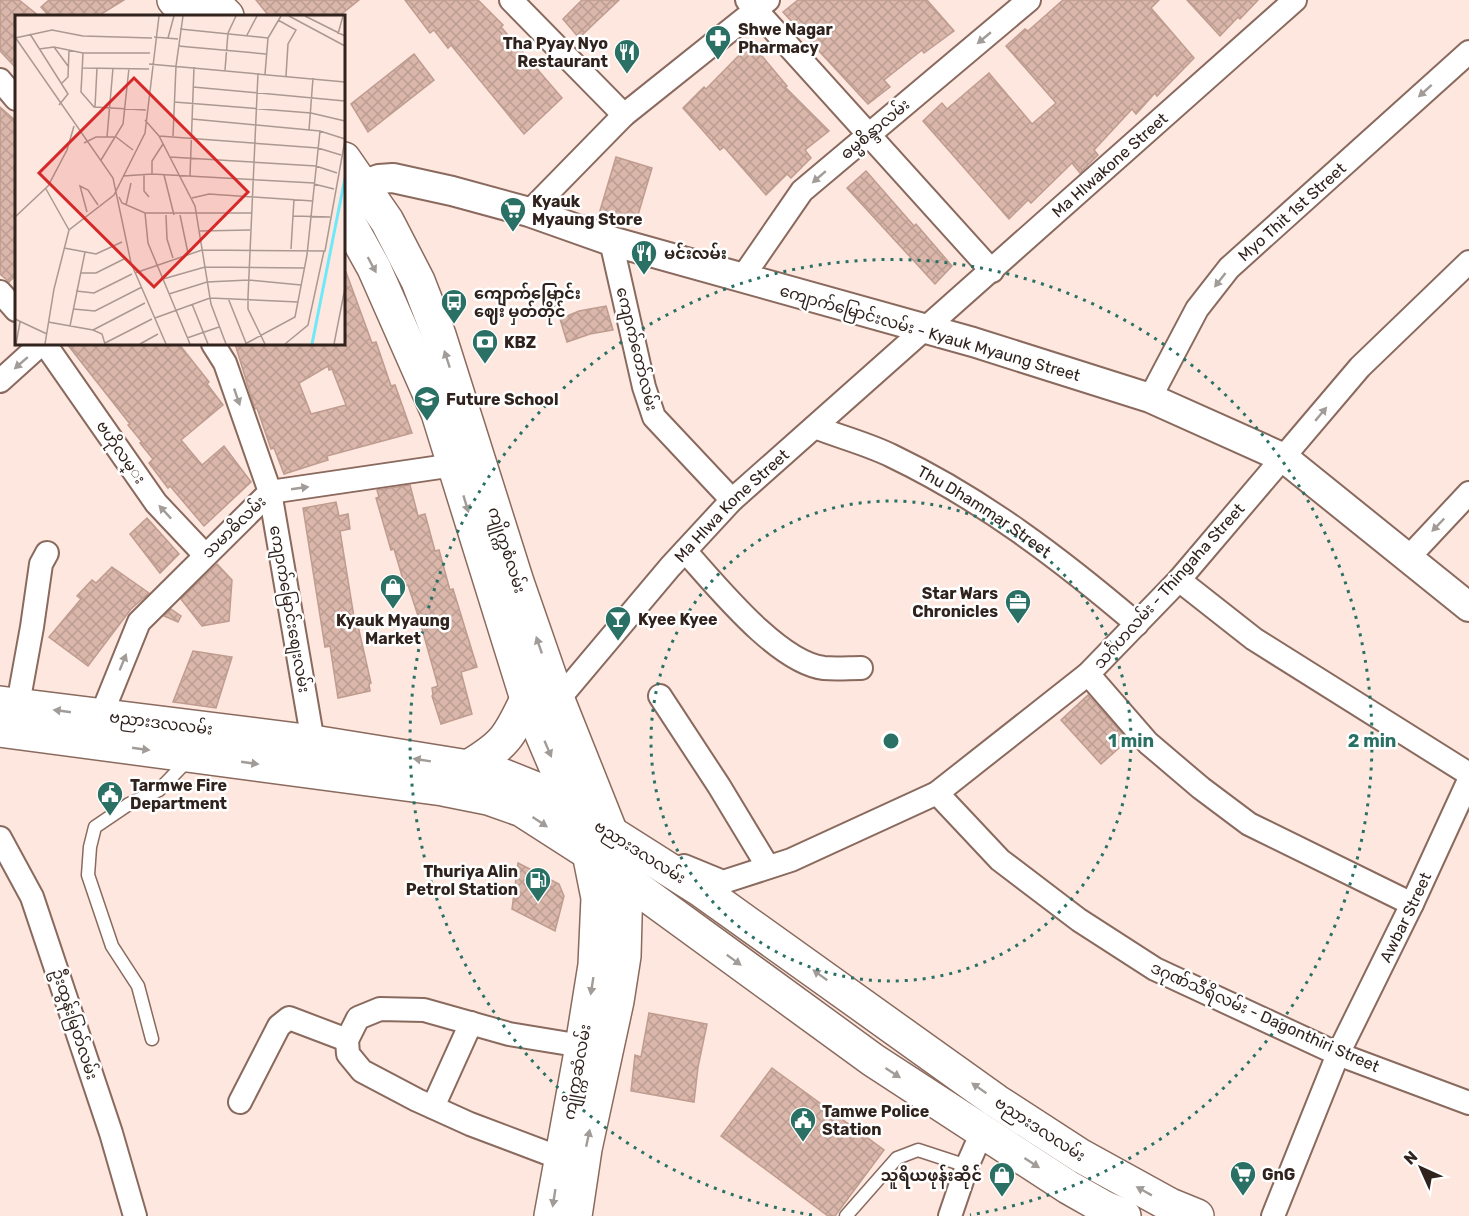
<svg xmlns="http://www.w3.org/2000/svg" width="1469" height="1216" font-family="Rubik,'Noto Sans Myanmar',sans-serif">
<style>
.building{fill:url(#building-cross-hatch);stroke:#bf9c8f;stroke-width:1.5;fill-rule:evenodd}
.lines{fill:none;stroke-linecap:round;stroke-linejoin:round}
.service-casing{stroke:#8a6a5e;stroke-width:15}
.minor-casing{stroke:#8a6a5e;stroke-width:26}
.tertiary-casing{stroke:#8a6a5e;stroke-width:32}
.primary-casing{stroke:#8a6a5e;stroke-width:36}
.service{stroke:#fff;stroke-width:12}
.minor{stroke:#fff;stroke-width:22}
.tertiary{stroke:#fff;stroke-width:28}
.primary{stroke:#fff;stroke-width:33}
.oneway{fill:#a29c99}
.ring{fill:none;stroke:#2a7064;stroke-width:3;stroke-dasharray:3 6}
.labels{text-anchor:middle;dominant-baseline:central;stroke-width:5;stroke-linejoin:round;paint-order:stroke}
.poi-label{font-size:16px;font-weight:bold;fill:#30221d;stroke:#fff;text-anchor:start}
.street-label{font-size:16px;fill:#30221d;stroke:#fff}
.inset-river{fill:none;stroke:#6ee9fa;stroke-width:3}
.inset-road{fill:none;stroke:#ab9891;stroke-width:1.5}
.view{fill:#d62828;fill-opacity:0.15;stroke:#d62828;stroke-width:3}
.inset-edge{fill:none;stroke:#30221d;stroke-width:3}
.centre{fill:#2a7064;stroke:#fff;stroke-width:3}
.ring-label{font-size:18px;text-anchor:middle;font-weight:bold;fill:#2a7064;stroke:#fff;stroke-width:5;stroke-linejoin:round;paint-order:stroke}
</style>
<defs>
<pattern id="building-cross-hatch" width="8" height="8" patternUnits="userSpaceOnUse" patternTransform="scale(1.5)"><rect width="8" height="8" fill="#dab7aa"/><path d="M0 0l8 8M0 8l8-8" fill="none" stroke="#bb9d92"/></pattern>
</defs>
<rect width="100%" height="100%" fill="#fde7de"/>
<!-- building -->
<g class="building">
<path d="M0,0H19L39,16H16V68L0,51Z"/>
<path d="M49,0H124L98,16H49L41,7Z"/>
<path d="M256,0H359L339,16H269Z"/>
<path d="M405,0H478L503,25L501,27L562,98L524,134L451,45L448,48L434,30L430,33Z"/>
<path d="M582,0H619L579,38L563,19Z"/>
<path d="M798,0H927L954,31L924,53L922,50L884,80L890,87L868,104L783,12Z"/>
<path d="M1063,0H1159L1151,8L1194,58L1157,96L1155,93L1136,114L1132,109L1094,150L1098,155L1080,173L1072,163L1031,203L1028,200L1009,219L923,121L942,103L947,109L989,73L1032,124L1056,103L1006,46L1025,29L1028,31Z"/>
<path d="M1187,0H1258L1240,19L1238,17L1220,36Z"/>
<path d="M751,43L787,86L785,87L829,131L805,150L811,158L791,178L787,174L766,195L724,147L720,150L683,108L704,87L706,89Z"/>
<path d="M414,54L434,80L368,132L351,104Z"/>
<path d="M0,107L16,121V275L9,282L0,274Z"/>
<path d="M616,157L652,168L635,225L599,214Z"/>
<path d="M866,171L914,226L916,224L952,266L935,284L847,188Z"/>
<path d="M344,272H346L372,343L376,342L391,386L395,385L412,433L327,456L328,460L284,474L274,448L271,449L257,408L255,409L235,344H344ZM328,366L329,370L332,369L346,405L311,414L299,383Z"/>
<path d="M606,306L613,330L590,334L567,342L560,319L579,311Z"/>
<path d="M67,344H179L209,382L207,384L223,405L181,440L202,465L224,446L251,482L204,526L170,486L168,488L149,463L153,459L140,443L142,442L128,425L130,424Z"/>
<path d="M410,485L418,516L425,514L435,551L439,550L450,590L453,589L477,667L461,672L472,714L441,724L432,696L433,695L432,688L438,686L421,625L408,585L405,586L394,549L391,550L376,498L379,497L377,490Z"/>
<path d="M336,502L339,516L348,514L350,529L340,531L354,617H356L371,683L369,684L370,691L338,698L330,646L325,647L303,508Z"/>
<path d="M147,518L179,554L160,573L130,534Z"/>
<path d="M217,564L232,580L229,621L202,626L181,599Z"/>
<path d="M112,567L149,593L131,609L88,666L49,637L81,599L77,596L92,580L96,583Z"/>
<path d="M171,609L181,616L178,622L164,616Z"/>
<path d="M193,651L232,657L216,708L173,702Z"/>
<path d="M1088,695L1128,740L1101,764L1061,720Z"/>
<path d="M518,863L559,884L564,896L555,931L512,909Z"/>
<path d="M649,1013L707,1024L698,1067L694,1102L631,1091L635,1055L641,1057Z"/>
<path d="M772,1068L884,1150L835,1216H828L721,1136Z"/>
</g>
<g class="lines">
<!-- service casing -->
<g class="service-casing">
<g id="service">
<path d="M152,1039L138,986L112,946L88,875L90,847L95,827L129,804L159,790L188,760"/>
<path d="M846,1216L897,1158L918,1150L967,1166"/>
</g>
</g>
<!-- minor casing -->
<g class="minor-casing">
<g id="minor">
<path d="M511,0L624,115"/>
<path d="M747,0L992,271"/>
<path d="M0,80L16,99"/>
<path d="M529,212L624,115L768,0"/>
<path d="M611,241L644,387L654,417L732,500"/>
<path d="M742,278L802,191L1029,0"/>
<path d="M0,292L16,310"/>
<path d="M45,344L156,503L205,555"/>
<path d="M213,344L225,363L270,492L313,742"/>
<path d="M0,381L41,344"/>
<path id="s1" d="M1150,398L1197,309L1229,268L1469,52"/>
<path id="s2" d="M815,427C840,437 868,444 892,456C982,499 1062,560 1137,624"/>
<path d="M685,551C716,585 778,663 824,668C836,669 849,668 861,668"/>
<path d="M1408,558L1469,493"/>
<path d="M1179,580L1254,639L1469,774"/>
<path d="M1088,674L1148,743L1201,788L1249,824L1412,904"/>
<path d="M660,696L719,786L768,867"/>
<path id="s3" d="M558,700L670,567L732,500L1295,0"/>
<path d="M18,704L32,627L41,564L47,553"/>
<path d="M99,728L101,716L139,622L270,492L454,465"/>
<path d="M937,793L1000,860L1079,920L1155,969L1338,1054L1469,1103"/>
<path d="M0,838L32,897L111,1133L135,1216"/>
<path d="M684,866L723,882L791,860L937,793L1088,674L1179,580L1360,367L1469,262"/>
<path d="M240,1102L279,1026L289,1018L347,1040"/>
<path d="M433,1107L471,1023"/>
<path d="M560,1158L470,1124L417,1100L362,1071L348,1054L347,1040L358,1018L380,1009L424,1010L509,1034L582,1046"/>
<path d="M950,1216L967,1166L983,1130"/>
<path id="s4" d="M1273,1216L1338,1054L1412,904L1469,780"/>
</g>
</g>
<!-- tertiary casing -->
<g class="tertiary-casing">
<path id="tertiary" d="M344,197L362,185L379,179L393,178L452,191L529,212L611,241L973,342L1150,398L1284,458L1469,607"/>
</g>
<!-- primary casing -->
<g class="primary-casing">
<g id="primary">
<path d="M174,0L188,16"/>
<path d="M211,0L227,16"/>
<path d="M344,159L387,221L418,281L439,335L517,582L558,700L611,833L626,881L624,956L617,1001L585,1149L575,1216"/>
<path d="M344,214L374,268L438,413L527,699L575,812L589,853L598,898L595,965L582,1046L551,1216"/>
<path d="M0,703L313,742L468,767L504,776L539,790L611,833L701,890L996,1101L1081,1156L1170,1205L1197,1216"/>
<path d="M0,730L443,789L488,798L522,810L589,853L873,1060L1068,1187L1105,1208L1124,1216"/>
<path d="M468,767C505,745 509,737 527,699"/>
</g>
</g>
<!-- service -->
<use href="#service" class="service"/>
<!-- minor -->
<use href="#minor" class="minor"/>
<!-- tertiary -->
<use href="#tertiary" class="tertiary"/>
<!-- primary -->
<use href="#primary" class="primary"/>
</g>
<!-- one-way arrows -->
<defs><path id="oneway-solid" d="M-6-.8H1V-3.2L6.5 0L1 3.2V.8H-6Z" transform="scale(1.5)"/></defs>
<g class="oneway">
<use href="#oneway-solid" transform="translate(984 38) rotate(140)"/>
<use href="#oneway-solid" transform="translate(1425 91) rotate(138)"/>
<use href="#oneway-solid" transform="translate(819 177) rotate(139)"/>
<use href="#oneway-solid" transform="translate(372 265) rotate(62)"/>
<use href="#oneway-solid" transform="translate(1220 280) rotate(128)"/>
<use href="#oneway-solid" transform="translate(447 359) rotate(-108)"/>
<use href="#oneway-solid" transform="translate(21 363) rotate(139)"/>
<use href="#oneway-solid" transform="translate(237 397) rotate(71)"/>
<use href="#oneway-solid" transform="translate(1321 414) rotate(-50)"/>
<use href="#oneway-solid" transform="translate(300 488) rotate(-8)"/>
<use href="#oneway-solid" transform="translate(466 504) rotate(73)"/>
<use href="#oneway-solid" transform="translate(165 512) rotate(-133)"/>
<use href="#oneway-solid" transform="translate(1438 525) rotate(134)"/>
<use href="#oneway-solid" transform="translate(539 645) rotate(-109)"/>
<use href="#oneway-solid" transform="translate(123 662) rotate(-68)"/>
<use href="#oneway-solid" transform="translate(62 711) rotate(-172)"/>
<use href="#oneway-solid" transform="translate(141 749) rotate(8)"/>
<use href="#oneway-solid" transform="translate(548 749) rotate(67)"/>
<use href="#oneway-solid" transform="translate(422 760) rotate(-171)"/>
<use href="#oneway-solid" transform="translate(250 763) rotate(8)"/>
<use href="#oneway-solid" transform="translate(540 822) rotate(34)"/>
<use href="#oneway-solid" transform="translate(734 960) rotate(36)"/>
<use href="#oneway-solid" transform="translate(820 975) rotate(-144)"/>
<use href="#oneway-solid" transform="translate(592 986) rotate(99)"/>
<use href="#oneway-solid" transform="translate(893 1073) rotate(33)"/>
<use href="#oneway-solid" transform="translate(979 1088) rotate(-145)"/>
<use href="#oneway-solid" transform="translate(588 1138) rotate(-78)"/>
<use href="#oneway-solid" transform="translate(1032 1163) rotate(33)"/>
<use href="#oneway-solid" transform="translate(1144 1191) rotate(-151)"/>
<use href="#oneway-solid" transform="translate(554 1198) rotate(99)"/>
</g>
<!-- distance rings -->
<g class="ring">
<circle cx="891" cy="741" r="240"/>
<path d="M812 1215A481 481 0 1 1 970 1215"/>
</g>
<!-- icons -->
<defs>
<g id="pharmacy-pin" transform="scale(1.35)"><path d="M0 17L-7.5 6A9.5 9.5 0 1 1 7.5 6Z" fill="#2a7064" stroke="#fff"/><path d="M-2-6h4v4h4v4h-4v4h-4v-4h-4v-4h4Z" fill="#fff"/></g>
<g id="restaurant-pin" transform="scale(1.35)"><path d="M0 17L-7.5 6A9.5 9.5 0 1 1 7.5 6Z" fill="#2a7064" stroke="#fff"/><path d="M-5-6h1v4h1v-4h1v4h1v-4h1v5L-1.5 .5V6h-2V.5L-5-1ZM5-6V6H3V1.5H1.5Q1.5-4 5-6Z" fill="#fff"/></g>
<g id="supermarket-pin" transform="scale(1.35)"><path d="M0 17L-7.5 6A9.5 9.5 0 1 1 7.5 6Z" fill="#2a7064" stroke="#fff"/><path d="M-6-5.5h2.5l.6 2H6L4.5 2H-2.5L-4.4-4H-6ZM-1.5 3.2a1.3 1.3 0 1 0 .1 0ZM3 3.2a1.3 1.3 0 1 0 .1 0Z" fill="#fff"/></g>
<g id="bus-pin" transform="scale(1.35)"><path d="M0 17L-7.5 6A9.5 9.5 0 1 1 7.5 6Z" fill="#2a7064" stroke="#fff"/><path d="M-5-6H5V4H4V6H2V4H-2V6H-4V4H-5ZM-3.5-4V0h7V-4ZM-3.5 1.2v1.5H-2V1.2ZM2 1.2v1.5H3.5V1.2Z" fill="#fff"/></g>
<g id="bank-pin" transform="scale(1.35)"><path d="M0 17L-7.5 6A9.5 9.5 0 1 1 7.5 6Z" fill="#2a7064" stroke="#fff"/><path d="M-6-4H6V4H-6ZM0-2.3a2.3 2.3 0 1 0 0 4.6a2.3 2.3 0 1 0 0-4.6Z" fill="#fff"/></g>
<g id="school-pin" transform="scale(1.35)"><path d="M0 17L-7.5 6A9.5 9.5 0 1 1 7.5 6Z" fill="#2a7064" stroke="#fff"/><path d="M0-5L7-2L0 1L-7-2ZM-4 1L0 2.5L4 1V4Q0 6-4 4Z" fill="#fff"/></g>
<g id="shop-pin" transform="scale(1.35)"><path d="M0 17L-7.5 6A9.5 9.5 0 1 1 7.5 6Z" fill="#2a7064" stroke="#fff"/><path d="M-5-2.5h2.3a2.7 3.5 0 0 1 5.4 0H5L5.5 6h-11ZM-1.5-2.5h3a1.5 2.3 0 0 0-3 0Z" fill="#fff"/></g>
<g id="office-pin" transform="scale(1.35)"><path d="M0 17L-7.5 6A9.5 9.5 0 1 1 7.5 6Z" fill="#2a7064" stroke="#fff"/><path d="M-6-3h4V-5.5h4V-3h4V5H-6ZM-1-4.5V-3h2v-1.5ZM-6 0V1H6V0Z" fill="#fff"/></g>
<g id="bar-pin" transform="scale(1.35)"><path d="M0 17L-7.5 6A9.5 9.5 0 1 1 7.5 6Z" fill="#2a7064" stroke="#fff"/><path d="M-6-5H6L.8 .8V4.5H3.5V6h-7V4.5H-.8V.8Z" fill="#fff"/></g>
<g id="civic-pin" transform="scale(1.35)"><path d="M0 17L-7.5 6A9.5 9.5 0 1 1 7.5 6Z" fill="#2a7064" stroke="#fff"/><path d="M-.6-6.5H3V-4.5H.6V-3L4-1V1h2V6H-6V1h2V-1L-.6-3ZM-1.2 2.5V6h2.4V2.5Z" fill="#fff"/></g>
<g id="fuel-pin" transform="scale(1.35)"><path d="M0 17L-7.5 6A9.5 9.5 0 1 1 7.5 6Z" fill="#2a7064" stroke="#fff"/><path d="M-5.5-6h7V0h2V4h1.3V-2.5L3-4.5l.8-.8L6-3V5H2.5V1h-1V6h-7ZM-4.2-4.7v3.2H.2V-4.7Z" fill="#fff"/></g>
</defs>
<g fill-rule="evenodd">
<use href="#pharmacy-pin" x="718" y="38"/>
<use href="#restaurant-pin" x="627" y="52"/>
<use href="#supermarket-pin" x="513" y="210"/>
<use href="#restaurant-pin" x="644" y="253"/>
<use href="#bus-pin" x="454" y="302"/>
<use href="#bank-pin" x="485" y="342"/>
<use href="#school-pin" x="427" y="399"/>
<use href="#shop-pin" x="393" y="587"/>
<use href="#office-pin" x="1018" y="602"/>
<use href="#bar-pin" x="618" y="619"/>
<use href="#civic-pin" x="110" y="794"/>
<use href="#fuel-pin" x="538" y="880"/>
<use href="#civic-pin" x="803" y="1120"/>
<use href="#supermarket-pin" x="1243" y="1174"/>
<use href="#shop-pin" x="1002" y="1175"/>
</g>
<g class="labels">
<!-- poi labels -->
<g class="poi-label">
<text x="738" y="29">Shwe Nagar<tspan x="738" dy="18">Pharmacy</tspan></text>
<text x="608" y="43" text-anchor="end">Tha Pyay Nyo<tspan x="608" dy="18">Restaurant</tspan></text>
<text x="532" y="201">Kyauk<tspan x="532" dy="18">Myaung Store</tspan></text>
<text x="664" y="253">မင်းလမ်း</text>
<text x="474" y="293">ကျောက်မြောင်း<tspan x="474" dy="18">ဈေး မှတ်တိုင်</tspan></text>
<text x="504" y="342">KBZ</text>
<text x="446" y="399">Future School</text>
<text x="998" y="593" text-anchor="end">Star Wars<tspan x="998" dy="18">Chronicles</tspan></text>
<text x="638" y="619">Kyee Kyee</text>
<text x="393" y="620" text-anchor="middle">Kyauk Myaung<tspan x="393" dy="18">Market</tspan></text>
<text x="130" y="785">Tarmwe Fire<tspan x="130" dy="18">Department</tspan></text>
<text x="518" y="871" text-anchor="end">Thuriya Alin<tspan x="518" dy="18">Petrol Station</tspan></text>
<text x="822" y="1111">Tamwe Police<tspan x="822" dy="18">Station</tspan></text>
<text x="1262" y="1174">GnG</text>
<text x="982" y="1175" text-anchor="end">သူရိယဖုန်းဆိုင်</text>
</g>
<!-- street labels -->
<g class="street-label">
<text transform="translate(875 129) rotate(-40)">ဓမ္မစိန္ဒာလမ်း</text>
<text stroke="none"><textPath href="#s3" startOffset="770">Ma Hlwakone Street</textPath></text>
<text stroke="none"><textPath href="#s1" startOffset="237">Myo Thit 1st Street</textPath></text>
<text transform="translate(930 333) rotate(16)">ကျောက်မြောင်းလမ်း - Kyauk Myaung Street</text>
<text transform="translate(637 349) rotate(76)">ကျောက်တော်လမ်း</text>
<text transform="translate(121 452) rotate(55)">ဗဟိုလမ္း</text>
<text stroke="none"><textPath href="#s3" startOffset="261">Ma Hlwa Kone Street</textPath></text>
<text stroke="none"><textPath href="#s2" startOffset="190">Thu Dhammar Street</textPath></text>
<text transform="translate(234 527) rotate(-44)">သမာဓိလမ်း</text>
<text transform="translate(507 550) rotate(72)">ကျိုက္ကစံလမ်း</text>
<text transform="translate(1169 586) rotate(-48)">သင်္ဂဟလမ်း - Thingaha Street</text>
<text transform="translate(290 609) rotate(80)">ကျောက်မြောင်းစျေးလမ်း</text>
<text transform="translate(161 723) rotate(7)">ဗညားဒလလမ်း</text>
<text transform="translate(640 852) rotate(32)">ဗညားဒလလမ်း</text>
<text stroke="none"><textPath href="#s4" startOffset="327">Awbar Street</textPath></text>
<text transform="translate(1265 1017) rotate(24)">ဒဂုဏ်သီရိလမ်း - Dagonthiri Street</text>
<text transform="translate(75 1024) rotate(72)">ဦးထွန်းမြတ်လမ်း</text>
<text transform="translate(577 1072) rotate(-80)">ကျိုက္ကဆံလမ်း</text>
<text transform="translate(1040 1129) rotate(33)">ဗညားဒလလမ်း</text>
</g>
</g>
<!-- overview -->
<g transform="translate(15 15)">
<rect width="330" height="330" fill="#fde7de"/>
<path class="inset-river" d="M297,329L330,163"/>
<path class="inset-road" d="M274,1L330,31M290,1L330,21M263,5L281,15L273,29L271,61M165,14L253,23M15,19L53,79L44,90M323,19L328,1M232,20L242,1M0,22L98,163L116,248L151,329M139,22L163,24M0,23L37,15L68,21L137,23M153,23L159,1M163,31L251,39M39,32L53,51M24,34L39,32L68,38H135M68,38L66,77L79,92L131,95M0,43V82M134,49L330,67M68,53L134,54M210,55L213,18L221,1M243,58L233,282V294L250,329M250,59L253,23L266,1M47,68L53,62L54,35M178,72L330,86M159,87L296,98L330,106M80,92L82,53M177,104L305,116L330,124M130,105L144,121L180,191L196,289L211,329M294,115L298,63M144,121L303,133L326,140M158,121L161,51L168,1M92,122L98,53M69,128L81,122H101L118,135M155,142L301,151L322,158M86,145L108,109L114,53M129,159V176L134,182M137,159V146L148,129M149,160L159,200M108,161L137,159L299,168M175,161L179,52M299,169L319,174M31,174L54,215M104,182L107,188L130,198H236M177,183L194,179L298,186M111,190L116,168M72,197L65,171L73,175L83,190M130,198L133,228L175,329M151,200L152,224L158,243M165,200L173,238M278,201L315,202M0,202L33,171L52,135L59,111M185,216L235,215M49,233L81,239L107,227M276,234L279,184M65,258H81L111,243M120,258L187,235L310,236L330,125M148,264L190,252L290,253M61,276L79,278L117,259M154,279L192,267L234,265L286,270M213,283L231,328M177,289L193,329M58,294L80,296L127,272M140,303L195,283L283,287M0,304L32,319M33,307L78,315L87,319L90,329M55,311L70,237M78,315L130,288M172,323L204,312M90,328L137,304M1,329L5,307M30,329L39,274L54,215L99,180L130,118L144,1M125,329L143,319M230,329L280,302L292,240L305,116M270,329L293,310L309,236M319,329L330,273"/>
<path class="view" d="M119,63L233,177L139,272L24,158Z"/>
<rect width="330" height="330" class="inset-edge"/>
</g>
<circle cx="891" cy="741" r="9" class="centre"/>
<g class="ring-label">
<text x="1131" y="747">1 min</text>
<text x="1372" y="747">2 min</text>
</g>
<!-- north arrow -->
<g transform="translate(1421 1168) rotate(315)" stroke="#ffffff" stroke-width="4.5" paint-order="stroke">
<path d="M0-4.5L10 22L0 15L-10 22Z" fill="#30221d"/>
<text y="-9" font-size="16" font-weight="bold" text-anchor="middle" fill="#30221d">N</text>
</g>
</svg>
